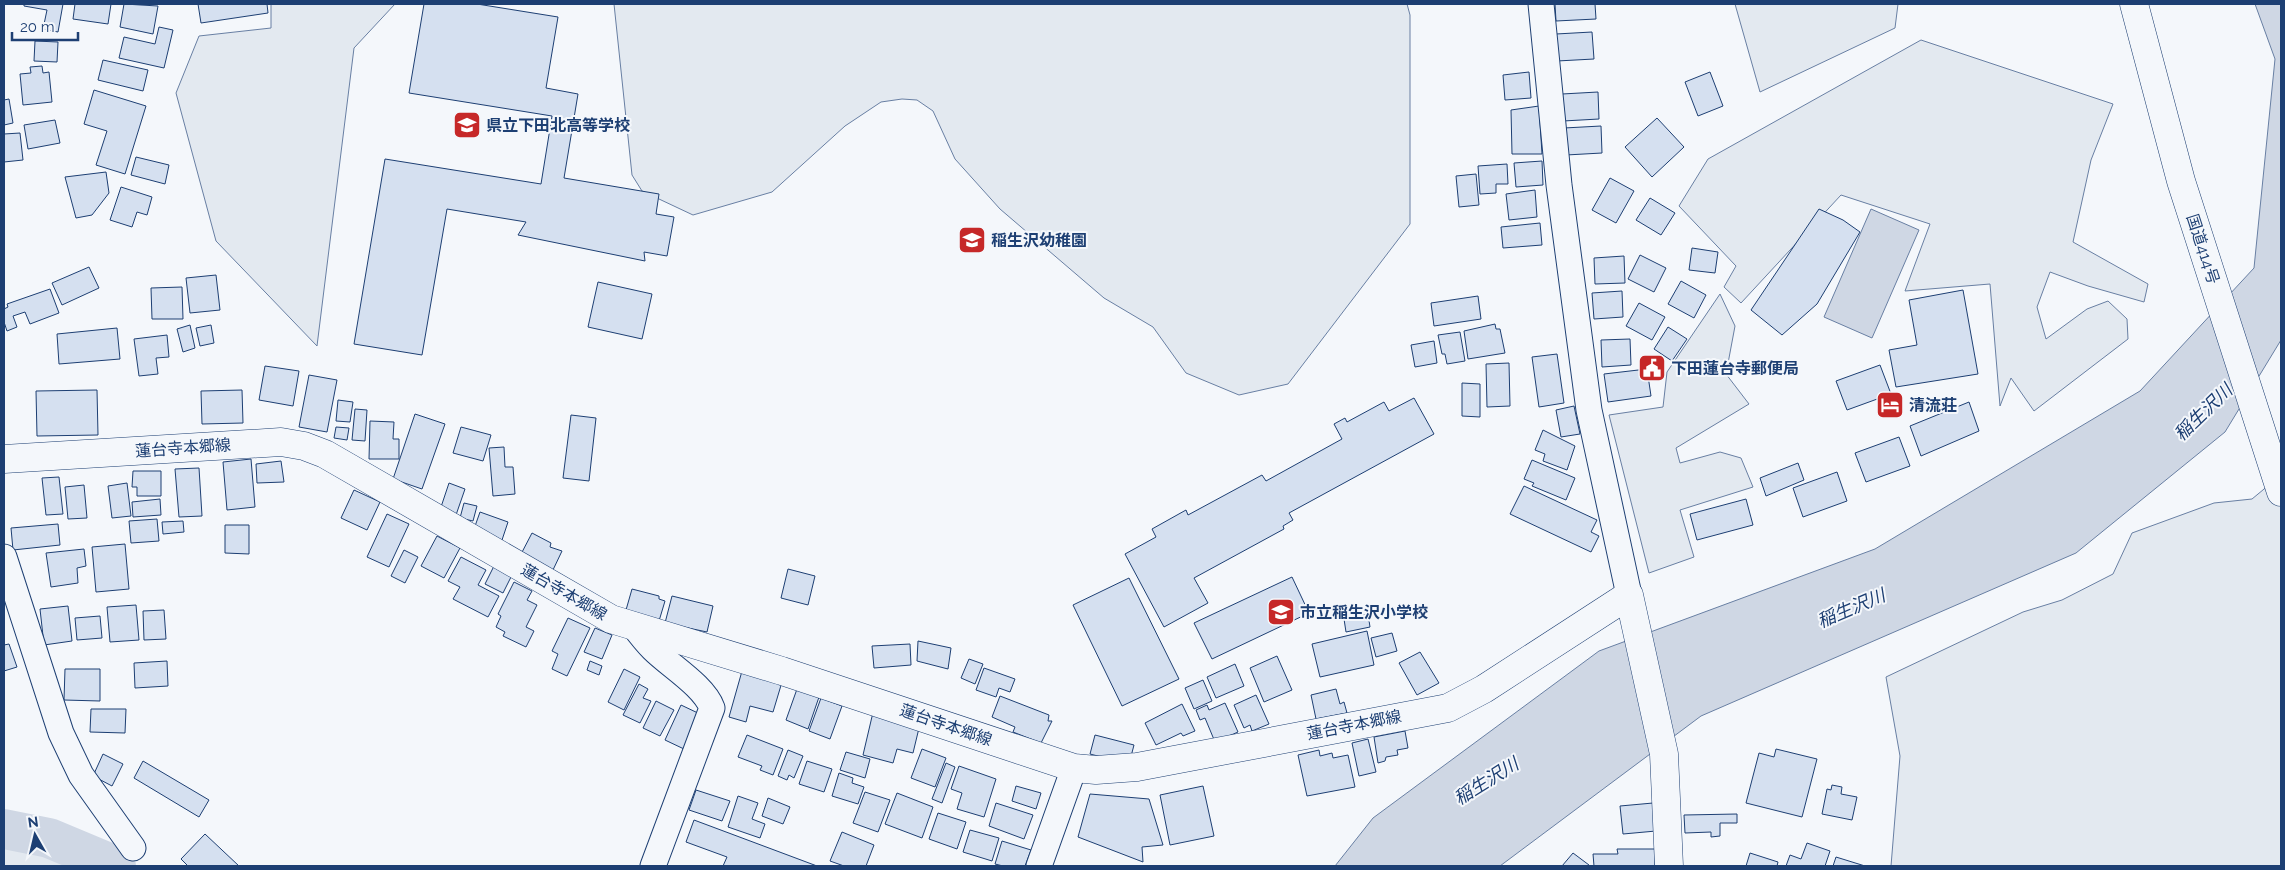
<svg xmlns="http://www.w3.org/2000/svg" width="2285" height="870" font-family="Raleway,'Noto Sans JP',sans-serif">
<style>
.green{fill:#e3e9f0;stroke:#687fa3}
.water{fill:#cfd7e4;stroke:#687fa3}
.lines{fill:none;stroke-linecap:round;stroke-linejoin:round}
.river{stroke:#cfd7e4;stroke-width:40}
.building{fill:#d5e0f0;stroke:#1d3f73}
.minor-casing{stroke:#1d3f73;stroke-width:27}
.major-casing{stroke:#1d3f73;stroke-width:29}
.highway-casing{stroke:#1d3f73;stroke-width:29}
.minor{stroke:#f4f7fb;stroke-width:25}
.major{stroke:#f4f7fb;stroke-width:28}
.highway{stroke:#f4f7fb;stroke-width:28}
.labels{text-anchor:middle;dominant-baseline:central;stroke-width:4;stroke-linejoin:round;paint-order:stroke}
.poi-label{font-size:16px;font-weight:bold;fill:#1d3f73;stroke:#f4f7fb;text-anchor:start}
.street-label{font-size:16px;fill:#1d3f73;stroke:#f4f7fb}
.water-label{font-size:18px;font-style:italic;fill:#1d3f73;stroke:#f4f7fb}
</style>
<rect width="100%" height="100%" fill="#f4f7fb"/>
<!-- green -->
<g class="green">
<path d="M271,4H395L354,48L317,346L216,241L176,93L199,36L271,28Z"/>
<path d="M614,4H1407L1410,15V224L1288,384L1239,395L1186,373L1153,327L1104,298L1000,209L955,159L933,111L917,100L902,99L881,102L845,126L772,192L693,215L642,191L632,175Z"/>
<path d="M1735,4H1898L1895,28L1760,92Z"/>
<path d="M1921,40L2113,104L2091,160L2073,242L2148,284L2144,302L2088,286L2050,272L2037,307L2046,339L2087,309L2108,301L2127,319L2128,339L2034,411L2011,378L2000,406L1990,284L1905,291L1930,224L1841,195L1741,303L1724,287L1736,266L1679,206L1708,159Z"/>
<path d="M1720,294L1735,326L1726,374L1749,404L1676,448L1680,463L1720,452L1741,458L1753,487L1680,510L1694,557L1649,573L1609,415L1663,407L1667,372Z"/>
<path d="M2281,475V866H1891L1900,756L1886,677L2023,612L2062,600L2113,574L2132,533L2214,503L2252,499Z"/>
<path d="M4,838L63,853L87,866H4Z"/>
</g>
<!-- water -->
<g class="water">
<path d="M2255,4H2281V340L2225,432L2076,553L1701,716L1500,866H1335L1373,818L1599,651L1875,549L2140,391L2254,268L2275,59Z"/>
<path d="M1871,209L1919,230L1872,338L1824,317Z"/>
</g>
<g class="lines">
<!-- river -->
<path class="river" d="M4,829L49,838L116,866"/>
</g>
<!-- building -->
<g class="building">
<path d="M24,4H63L58,32L43,29L47,10L24,6Z"/>
<path d="M75,4H111L108,24L73,19Z"/>
<path d="M124,4L158,6L153,34L120,27Z"/>
<path d="M198,4H267L268,13L201,23Z"/>
<path d="M424,4H477L558,17L546,88L578,94L564,178L659,194L656,214L674,217L667,256L644,252L645,261L518,235L526,222L447,209L422,355L354,344L385,159L541,184L552,116L409,93Z"/>
<path d="M1555,4H1595L1596,19L1556,21Z"/>
<path d="M159,27L173,30L164,68L119,58L124,37L155,44Z"/>
<path d="M1592,32L1594,59L1557,61L1556,34Z"/>
<path d="M35,41L58,42L57,62L34,61Z"/>
<path d="M103,60L148,70L143,91L98,80Z"/>
<path d="M42,66L43,73L49,72L52,102L23,105L20,74L31,73L30,67Z"/>
<path d="M1529,72L1531,98L1505,100L1503,75Z"/>
<path d="M1710,72L1723,106L1698,116L1685,82Z"/>
<path d="M94,90L146,106L125,174L96,165L107,131L84,124Z"/>
<path d="M1598,92L1599,119L1563,121L1562,94Z"/>
<path d="M9,99L13,123L4,125V100Z"/>
<path d="M1539,106L1542,154H1512L1511,110Z"/>
<path d="M1657,118L1684,147L1652,177L1625,147Z"/>
<path d="M55,120L60,143L28,149L24,125Z"/>
<path d="M1601,126L1602,153L1566,155L1564,128Z"/>
<path d="M20,133L23,160L4,162V134Z"/>
<path d="M136,157L169,165L165,184L131,175Z"/>
<path d="M1542,161L1543,185L1516,187L1514,163Z"/>
<path d="M1507,164L1508,184H1496V193L1480,194L1478,166Z"/>
<path d="M106,172L109,193L92,215L76,218L65,177Z"/>
<path d="M1476,174L1479,205L1459,207L1456,176Z"/>
<path d="M1610,178L1634,191L1616,223L1592,210Z"/>
<path d="M121,187L152,197L147,215L137,212L132,227L110,220Z"/>
<path d="M1535,190L1537,217L1509,220L1506,194Z"/>
<path d="M1650,198L1675,213L1661,235L1636,220Z"/>
<path d="M1819,209L1843,220L1860,232L1817,304L1782,335L1751,310Z"/>
<path d="M1540,223L1542,245L1503,248L1501,227Z"/>
<path d="M1692,248L1718,252L1715,273L1689,270Z"/>
<path d="M1640,255L1666,268L1654,292L1628,279Z"/>
<path d="M1624,256L1625,283L1595,284L1594,258Z"/>
<path d="M89,267L99,288L62,305L52,283Z"/>
<path d="M216,275L220,310L190,313L186,278Z"/>
<path d="M1681,281L1706,295L1694,318L1668,304Z"/>
<path d="M598,282L652,294L642,339L588,327Z"/>
<path d="M182,287L183,319H152L151,288Z"/>
<path d="M50,289L59,313L30,324L25,312L13,316L17,327L7,331L4,322V309L8,307L7,304Z"/>
<path d="M1963,290L1978,374L1896,387L1889,350L1917,345L1909,300Z"/>
<path d="M1622,291L1623,317L1594,319L1592,293Z"/>
<path d="M1478,296L1481,319L1434,326L1431,303Z"/>
<path d="M1639,303L1665,317L1652,340L1626,326Z"/>
<path d="M1495,324L1496,329H1500L1505,353L1468,359L1464,331Z"/>
<path d="M190,325L195,348L183,352L177,329Z"/>
<path d="M211,325L214,343L200,346L196,328Z"/>
<path d="M1668,327L1687,339L1672,361L1654,349Z"/>
<path d="M117,328L120,359L59,364L57,334Z"/>
<path d="M1460,332L1465,361L1447,364L1445,354H1442L1438,335Z"/>
<path d="M167,335L169,357L156,358L158,374L139,376L134,339Z"/>
<path d="M1630,339L1631,365L1602,367L1601,340Z"/>
<path d="M1434,341L1437,363L1415,367L1411,345Z"/>
<path d="M1557,354L1564,403L1539,407L1532,357Z"/>
<path d="M1509,363L1510,406L1487,407L1486,364Z"/>
<path d="M1880,365L1891,394L1847,410L1836,381Z"/>
<path d="M265,366L299,371L293,406L259,400Z"/>
<path d="M1647,369L1651,396L1608,402L1604,374Z"/>
<path d="M309,375L337,380L327,432L299,427Z"/>
<path d="M1462,383L1480,384V417L1462,416Z"/>
<path d="M97,390L98,435L37,436L36,391Z"/>
<path d="M242,390L243,423L202,424L201,391Z"/>
<path d="M1414,398L1434,434L1289,513L1293,520L1283,526L1284,529L1194,578L1208,603L1164,627L1125,554L1156,537L1152,529L1186,510L1188,515L1262,475L1266,481L1342,439L1334,424L1345,418L1347,422L1384,402L1389,411Z"/>
<path d="M338,400L353,402L350,422L336,421Z"/>
<path d="M1969,402L1979,431L1921,456L1910,426Z"/>
<path d="M1574,406L1580,434L1561,437L1556,410Z"/>
<path d="M355,409L367,410L365,441L352,440Z"/>
<path d="M415,414L445,424L422,489L393,479Z"/>
<path d="M571,415L596,418L589,481L563,478Z"/>
<path d="M370,421L394,422L393,439H399V459H369Z"/>
<path d="M336,427L349,428L347,440L334,438Z"/>
<path d="M461,427L491,435L483,461L453,453Z"/>
<path d="M1543,430L1575,446L1567,470L1543,461L1545,454L1535,450Z"/>
<path d="M1899,437L1910,466L1866,482L1855,453Z"/>
<path d="M504,447L505,467H513L515,494L493,496L489,448Z"/>
<path d="M251,459L255,507L227,510L223,462Z"/>
<path d="M1532,460L1575,478L1566,500L1532,486L1534,483L1524,479Z"/>
<path d="M281,461L284,482L257,483L256,464Z"/>
<path d="M1798,463L1804,480L1766,496L1760,478Z"/>
<path d="M199,468L202,516L179,517L175,469Z"/>
<path d="M133,471H161V496H137V487H132Z"/>
<path d="M1837,472L1847,501L1803,517L1793,488Z"/>
<path d="M59,477L63,514L46,515L42,478Z"/>
<path d="M127,483L131,516L112,518L108,486Z"/>
<path d="M449,483L465,489L456,515L440,510Z"/>
<path d="M84,485L87,518L68,519L65,487Z"/>
<path d="M1524,486L1597,520L1591,532L1599,536L1591,552L1510,514Z"/>
<path d="M354,490L380,502L367,530L341,518Z"/>
<path d="M160,499L161,515L133,517L132,502Z"/>
<path d="M1746,499L1753,525L1697,540L1690,514Z"/>
<path d="M464,503L477,506L473,521L460,518Z"/>
<path d="M480,512L508,522L502,540L474,529Z"/>
<path d="M387,514L409,524L389,567L367,557Z"/>
<path d="M157,519L159,541L131,543L129,521Z"/>
<path d="M183,521L184,532L163,534L162,522Z"/>
<path d="M58,524L60,545L13,550L11,528Z"/>
<path d="M225,525H249V554L225,553Z"/>
<path d="M532,533L551,543L550,547L562,551L552,572L520,556Z"/>
<path d="M437,536L460,548L444,578L421,566Z"/>
<path d="M125,544L129,589L96,592L92,547Z"/>
<path d="M84,549L86,566L77,568L78,583L51,587L46,553Z"/>
<path d="M404,550L418,557L405,583L391,576Z"/>
<path d="M461,557L486,570L478,585L499,596L488,617L453,599L460,587L448,581Z"/>
<path d="M494,566L512,575L503,593L485,584Z"/>
<path d="M788,569L815,576L808,605L781,598Z"/>
<path d="M1292,577L1309,613L1212,659L1194,623Z"/>
<path d="M1129,578L1179,679L1122,706L1073,605Z"/>
<path d="M514,582L532,591L527,600L537,605L526,627L534,631L526,647L503,636L505,632L496,627L501,616L498,614Z"/>
<path d="M632,589L659,596V599L665,601L659,621L626,610Z"/>
<path d="M672,596L713,606L707,632L665,623Z"/>
<path d="M136,605L139,640L110,642L107,607Z"/>
<path d="M68,606L72,641L44,645L40,609Z"/>
<path d="M164,610L166,639L144,640L143,611Z"/>
<path d="M1368,614L1370,627L1346,632L1344,619Z"/>
<path d="M100,616L102,638L77,640L75,618Z"/>
<path d="M568,618L590,628L567,676L552,669L558,654L552,651Z"/>
<path d="M595,628L612,635L602,659L584,652Z"/>
<path d="M1367,631L1374,665L1320,677L1312,644Z"/>
<path d="M1392,633L1397,651L1376,657L1371,638Z"/>
<path d="M918,641L951,648L948,669L917,661Z"/>
<path d="M9,644L17,667L4,671V645Z"/>
<path d="M910,644L911,665L874,668L872,646Z"/>
<path d="M1420,652L1439,683L1417,695L1399,663Z"/>
<path d="M1277,656L1292,690L1264,702L1250,668Z"/>
<path d="M969,659L983,664L975,684L961,678Z"/>
<path d="M167,661L168,686L135,688L134,663Z"/>
<path d="M590,661L602,666L599,675L587,670Z"/>
<path d="M744,664L782,682L773,712L750,706L746,722L729,717Z"/>
<path d="M1235,664L1244,686L1216,698L1207,677Z"/>
<path d="M984,668L1015,679L1010,692L999,688L996,697L976,690Z"/>
<path d="M65,669H100V701L64,700Z"/>
<path d="M624,669L640,677L624,710L608,702Z"/>
<path d="M1203,680L1212,701L1194,709L1185,688Z"/>
<path d="M639,684L648,689L643,698L651,701L640,723L623,715Z"/>
<path d="M797,689L819,697L808,729L786,720Z"/>
<path d="M1336,689L1340,704L1344,702L1347,713L1316,719L1311,695Z"/>
<path d="M1256,695L1269,724L1252,731L1250,725L1244,728L1234,705Z"/>
<path d="M1000,696L1049,715L1048,721H1052L1041,743L1013,732L1015,727L992,717Z"/>
<path d="M821,698L842,706L830,739L809,731Z"/>
<path d="M656,701L674,710L660,736L643,728Z"/>
<path d="M1225,703L1238,732L1215,742L1205,718L1200,720L1196,710L1207,705L1209,710Z"/>
<path d="M1182,704L1195,731L1183,736L1181,733L1156,745L1145,723Z"/>
<path d="M681,705L700,714L684,749L665,740Z"/>
<path d="M874,708L919,728L913,753L897,749L893,763L863,755Z"/>
<path d="M91,709H126L125,733L90,732Z"/>
<path d="M1405,731L1408,748L1397,750L1398,755L1386,757L1385,761L1378,763L1374,737Z"/>
<path d="M747,735L783,749L773,775L760,770L762,766L738,757Z"/>
<path d="M1095,735L1134,745L1129,764L1090,754Z"/>
<path d="M1368,739L1376,772L1359,776L1352,743Z"/>
<path d="M922,749L946,758L935,787L911,778Z"/>
<path d="M1776,749L1817,759L1802,817L1746,803L1759,753L1774,757Z"/>
<path d="M788,750L803,756L794,778L789,775L787,780L778,776Z"/>
<path d="M1319,750L1320,756L1332,753L1333,758L1348,755L1355,787L1307,796L1298,755Z"/>
<path d="M846,752L870,759L865,778L840,770Z"/>
<path d="M103,754L123,764L112,786L93,776Z"/>
<path d="M143,761L209,800L199,817L134,778Z"/>
<path d="M807,761L832,769L824,792L799,784Z"/>
<path d="M946,763L955,767L942,803L932,799Z"/>
<path d="M959,766L996,779L984,817L957,809L962,793L951,789Z"/>
<path d="M839,773L853,778L852,783L864,787L858,804L832,796Z"/>
<path d="M1832,785L1842,787L1841,794L1857,797L1852,820L1822,814L1827,789L1831,790Z"/>
<path d="M1016,786L1041,793L1036,809L1012,801Z"/>
<path d="M1203,786L1214,836L1170,845L1160,795Z"/>
<path d="M696,790L730,801L722,821L689,810Z"/>
<path d="M865,792L890,800L878,832L853,823Z"/>
<path d="M897,793L933,807L922,838L885,824Z"/>
<path d="M1090,794L1149,799L1163,845L1142,847L1143,862L1078,837Z"/>
<path d="M738,796L758,803L752,819L765,824L760,838L728,827Z"/>
<path d="M768,798L790,807L783,824L762,816Z"/>
<path d="M996,803L1033,815L1024,839L989,826Z"/>
<path d="M1653,803L1656,831L1623,834L1620,806Z"/>
<path d="M938,813L966,822L957,849L929,839Z"/>
<path d="M1737,814V823H1720V836L1711,837V832L1685,833L1684,815Z"/>
<path d="M694,820L817,866H723L727,857L686,842Z"/>
<path d="M970,830L999,838L992,861L963,852Z"/>
<path d="M842,832L874,845L866,866H844L830,861Z"/>
<path d="M205,834L239,866H188L181,859Z"/>
<path d="M1002,841L1031,850L1025,866H1003L995,864Z"/>
<path d="M1807,843L1830,851L1825,866H1786L1790,855L1801,859Z"/>
<path d="M1617,849H1655V866H1594L1593,854H1618Z"/>
<path d="M1573,853L1589,865L1588,866H1562Z"/>
<path d="M1750,853L1778,862L1777,866H1746Z"/>
<path d="M1836,857L1865,866H1833Z"/>
</g>
<g class="lines">
<!-- minor casing -->
<g class="minor-casing">
<g id="minor">
<path d="M1541,4L1559,185L1589,410L1629,595"/>
<path d="M4,557L61,733L81,775L133,848"/>
<path d="M633,625C639,633 646,642 653,649C670,666 704,686 712,708L653,866"/>
<path d="M1039,866L1074,768"/>
</g>
</g>
<!-- major casing -->
<g class="major-casing">
<path id="major" d="M4,459L281,442L304,446L325,454L611,619L782,671L1074,768L1096,770L1137,767L1448,708L1484,689L1629,595L1664,754L1669,866"/>
</g>
<!-- highway casing -->
<g class="highway-casing">
<path id="highway" d="M2134,4L2181,181L2281,492"/>
</g>
<!-- minor -->
<use href="#minor" class="minor"/>
<!-- major -->
<use href="#major" class="major"/>
<!-- highway -->
<use href="#highway" class="highway"/>
</g>
<!-- icons -->
<defs>
<g id="school-square" transform="scale(1.4375)"><rect x="-9" y="-9" width="18" height="18" rx="4" fill="#c62828" stroke="#f4f7fb"/><path d="M0-5L7-2L0 1L-7-2ZM-4 1L0 2.5L4 1V4Q0 6-4 4Z" fill="#fff"/></g>
<g id="civic-square" transform="scale(1.4375)"><rect x="-9" y="-9" width="18" height="18" rx="4" fill="#c62828" stroke="#f4f7fb"/><path d="M-.6-6.5H3V-4.5H.6V-3L4-1V1h2V6H-6V1h2V-1L-.6-3ZM-1.2 2.5V6h2.4V2.5Z" fill="#fff"/></g>
<g id="hotel-square" transform="scale(1.4375)"><rect x="-9" y="-9" width="18" height="18" rx="4" fill="#c62828" stroke="#f4f7fb"/><path d="M-6-4.5h1.5V1H6V5H4.5V3h-9V5H-6ZM-4 0a1.8 1.8 0 1 1 3.6 0ZM.5 0V-2.5h3Q6-2.5 6 0Z" fill="#fff"/></g>
</defs>
<g fill-rule="evenodd">
<use href="#school-square" x="467" y="125"/>
<use href="#school-square" x="972" y="240"/>
<use href="#civic-square" x="1652" y="368"/>
<use href="#hotel-square" x="1890" y="405"/>
<use href="#school-square" x="1281" y="612"/>
</g>
<g class="labels">
<!-- poi labels -->
<g class="poi-label">
<text x="486" y="125">県立下田北高等学校</text>
<text x="991" y="240">稲生沢幼稚園</text>
<text x="1671" y="368">下田蓮台寺郵便局</text>
<text x="1909" y="405">清流荘</text>
<text x="1300" y="612">市立稲生沢小学校</text>
</g>
<!-- street labels -->
<g class="street-label">
<text transform="translate(2203 249) rotate(72)">国道414号</text>
<text transform="translate(183 448) rotate(-4)">蓮台寺本郷線</text>
<text transform="translate(564 592) rotate(30)">蓮台寺本郷線</text>
<text transform="translate(946 725) rotate(19)">蓮台寺本郷線</text>
<text transform="translate(1354 725) rotate(-11)">蓮台寺本郷線</text>
</g>
<!-- water labels -->
<g class="water-label">
<text transform="translate(2203 412) rotate(-44)">稲生沢川</text>
<text transform="translate(1851 608) rotate(-23)">稲生沢川</text>
<text transform="translate(1486 781) rotate(-32)">稲生沢川</text>
</g>
</g>
<!-- border -->
<rect width="2285" height="870" fill="none" stroke="#1d3f73" stroke-width="10"/>
<!-- north arrow -->
<g transform="translate(35 835) rotate(352)" stroke="#f4f7fb" stroke-width="4" paint-order="stroke">
<path d="M0-4L9 19L0 12L-9 19Z" fill="#1d3f73"/>
<text y="-8" font-size="14" font-weight="bold" text-anchor="middle" fill="#1d3f73">N</text>
</g>
<!-- scale -->
<path d="M12 32v8h66v-8" fill="none" stroke="#1d3f73" stroke-width="2.5"/>
<text x="20" y="32" font-size="15" fill="#1d3f73" stroke="#f4f7fb" stroke-width="4" paint-order="stroke">20 m</text>
</svg>
